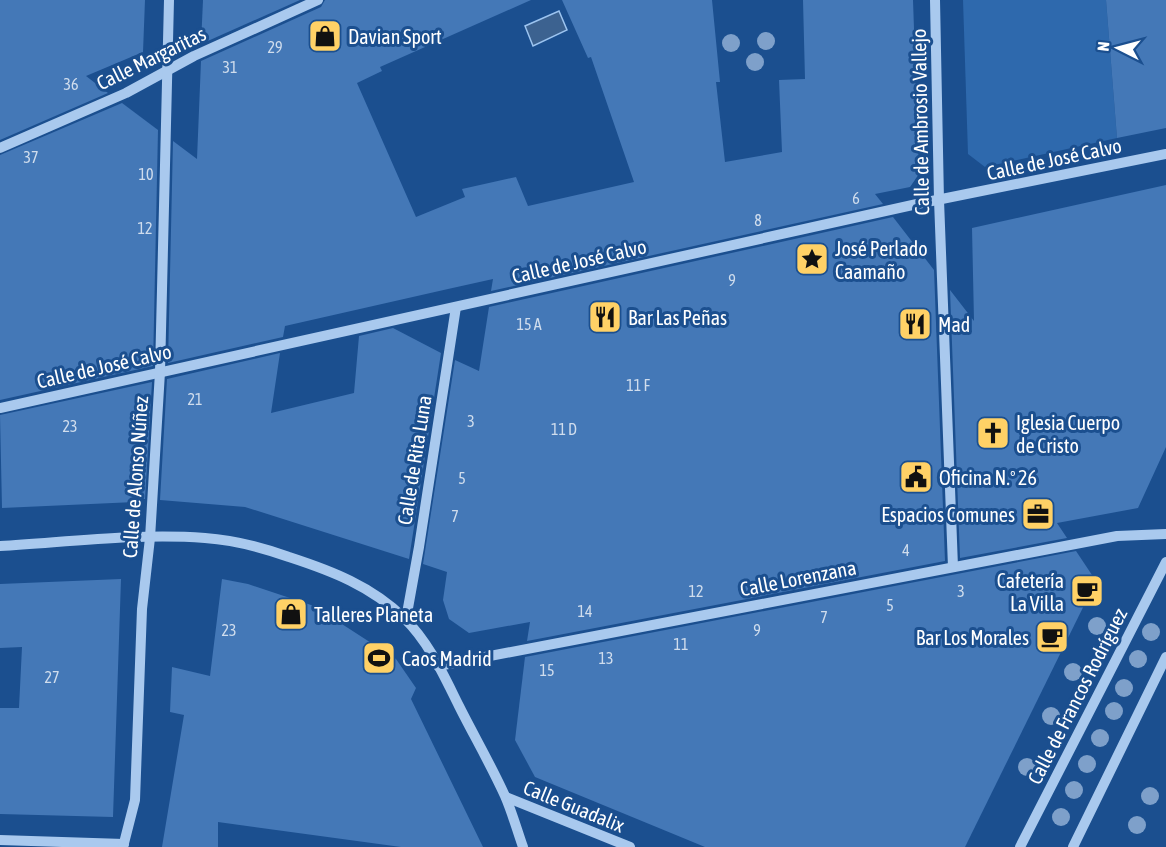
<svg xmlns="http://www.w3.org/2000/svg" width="1166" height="847" font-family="'Asap Condensed',sans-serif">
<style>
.green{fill:#2e69ad}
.water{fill:#3c6290;stroke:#9cc4f0;stroke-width:1.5}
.building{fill:#4478b7}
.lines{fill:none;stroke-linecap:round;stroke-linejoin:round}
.minor{stroke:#a9c9ee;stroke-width:10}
.tree{fill:#7ea0ca}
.labels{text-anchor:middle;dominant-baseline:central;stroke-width:6;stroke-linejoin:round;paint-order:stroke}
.number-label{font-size:16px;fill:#d0dded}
.poi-label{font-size:20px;fill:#fff;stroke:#1b4f8f;text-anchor:start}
.street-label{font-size:20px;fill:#fff;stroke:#1b4f8f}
</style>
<rect width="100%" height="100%" fill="#1b4f8f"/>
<!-- green -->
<path class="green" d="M963,0H1106L1117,138L985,167L968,154Z"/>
<!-- water -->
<path class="water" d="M559,11L567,30L533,46L525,26Z"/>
<!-- building -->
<g class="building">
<path d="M0,0H145L143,52L86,76L108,93L0,140Z"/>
<path d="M203,0H300L201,44Z"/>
<path d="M325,0H531L380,67L382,71L357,83L416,217L465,197L462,189L516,177L528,206L634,182L591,57L588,58L562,0H712L720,82H716L725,162L782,152L779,80L805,79L803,0H913L919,174L910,187L875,194L883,204L491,291L493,279L448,289L285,326L283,337L168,363L173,141L197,159L201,61L321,7Z"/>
<path d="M1106,0H1166V128L1117,138Z"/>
<path d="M122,103L158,130L153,366L0,400V155Z"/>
<path d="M1166,185V447L1138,508L1057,523L1067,538L960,558L950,290L974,321L972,228Z"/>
<path d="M893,217L934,270L945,561L527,641L530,622L469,633L449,619L443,600L447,572L423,564L455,360L479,371L489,307Z"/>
<path d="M393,328L441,353L409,559L245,507L160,500L167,379L280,353L271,413L354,393L359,336Z"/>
<path d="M152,382L145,499L135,498V502L2,508L0,415Z"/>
<path d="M1076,551L1096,581L965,847H705L535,777L515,740L525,657Z"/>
<path d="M121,579L113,817L0,814V708H19L22,647L0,648V584Z"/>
<path d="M222,579L248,584L314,606L396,659L416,688L411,699L483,847H401L218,822V847H162L184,715L170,712L172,667L210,676Z"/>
</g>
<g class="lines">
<!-- minor -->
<g class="minor">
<path d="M935,0L939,200L953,567"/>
<path d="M0,148L126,93L194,56L318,0"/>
<path d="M0,408L917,204L1166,154"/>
<path d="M0,546C68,542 137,533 205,538C234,540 261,547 289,557C332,571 371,586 404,618C429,642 444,676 459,706C474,736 491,765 505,796C512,812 517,830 523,847"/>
<path d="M406,619L419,547L456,307"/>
<path d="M438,666L1117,536L1166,534"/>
<path d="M506,797L630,847"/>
<path d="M0,840L124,844"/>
<path d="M123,847L135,800L142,609L150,538L160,372L169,0"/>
<path d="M1020,847L1166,562"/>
<path d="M1073,847L1166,657"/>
</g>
</g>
<!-- trees -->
<g class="tree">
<circle cx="766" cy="41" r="9"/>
<circle cx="731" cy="43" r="9"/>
<circle cx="755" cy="62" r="9"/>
<circle cx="1097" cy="626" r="9"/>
<circle cx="1151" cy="632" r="9"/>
<circle cx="1138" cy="659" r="9"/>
<circle cx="1073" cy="672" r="9"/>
<circle cx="1124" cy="688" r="9"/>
<circle cx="1114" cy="711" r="9"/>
<circle cx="1051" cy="716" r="9"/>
<circle cx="1100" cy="738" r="9"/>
<circle cx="1087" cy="764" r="9"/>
<circle cx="1027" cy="767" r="9"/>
<circle cx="1074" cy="790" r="9"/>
<circle cx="1150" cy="796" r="9"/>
<circle cx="1061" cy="817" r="9"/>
<circle cx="1137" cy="825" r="9"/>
</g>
<!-- icons -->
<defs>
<g id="shop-square" transform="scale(1.725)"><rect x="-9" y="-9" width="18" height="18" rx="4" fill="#ffd166" stroke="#1b4f8f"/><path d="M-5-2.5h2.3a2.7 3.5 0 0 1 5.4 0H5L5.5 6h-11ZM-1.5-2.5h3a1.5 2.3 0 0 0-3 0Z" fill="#111"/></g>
<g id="sight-square" transform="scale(1.725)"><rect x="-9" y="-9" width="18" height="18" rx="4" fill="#ffd166" stroke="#1b4f8f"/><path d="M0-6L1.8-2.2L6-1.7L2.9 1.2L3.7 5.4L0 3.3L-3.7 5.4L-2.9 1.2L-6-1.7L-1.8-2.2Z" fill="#111"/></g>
<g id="restaurant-square" transform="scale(1.725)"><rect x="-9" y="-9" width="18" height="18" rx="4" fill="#ffd166" stroke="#1b4f8f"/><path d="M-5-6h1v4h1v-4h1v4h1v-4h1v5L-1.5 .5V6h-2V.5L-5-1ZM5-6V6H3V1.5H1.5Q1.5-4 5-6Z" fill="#111"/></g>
<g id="church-square" transform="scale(1.725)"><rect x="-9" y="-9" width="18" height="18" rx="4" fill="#ffd166" stroke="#1b4f8f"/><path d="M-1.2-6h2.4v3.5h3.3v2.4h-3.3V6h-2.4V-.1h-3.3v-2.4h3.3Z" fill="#111"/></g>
<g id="civic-square" transform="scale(1.725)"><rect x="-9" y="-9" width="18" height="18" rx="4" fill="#ffd166" stroke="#1b4f8f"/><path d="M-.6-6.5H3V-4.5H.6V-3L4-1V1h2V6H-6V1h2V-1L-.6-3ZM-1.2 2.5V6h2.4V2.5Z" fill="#111"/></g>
<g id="office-square" transform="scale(1.725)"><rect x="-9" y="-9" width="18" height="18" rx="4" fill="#ffd166" stroke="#1b4f8f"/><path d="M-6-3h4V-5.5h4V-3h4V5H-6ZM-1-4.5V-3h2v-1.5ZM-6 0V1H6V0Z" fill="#111"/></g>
<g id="cafe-square" transform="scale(1.725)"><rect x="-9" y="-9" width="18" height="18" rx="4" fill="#ffd166" stroke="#1b4f8f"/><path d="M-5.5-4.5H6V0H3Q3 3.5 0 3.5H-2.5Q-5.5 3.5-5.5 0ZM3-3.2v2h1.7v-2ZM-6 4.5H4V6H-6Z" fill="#111"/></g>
<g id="stadium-square" transform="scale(1.725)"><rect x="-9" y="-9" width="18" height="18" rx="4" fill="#ffd166" stroke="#1b4f8f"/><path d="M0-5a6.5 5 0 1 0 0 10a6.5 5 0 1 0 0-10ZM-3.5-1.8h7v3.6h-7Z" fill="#111"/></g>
</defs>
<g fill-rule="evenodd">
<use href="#shop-square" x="325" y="36"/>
<use href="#sight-square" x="812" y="259"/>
<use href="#restaurant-square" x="605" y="317"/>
<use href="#restaurant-square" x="915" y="324"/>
<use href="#church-square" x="993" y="433"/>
<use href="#civic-square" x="916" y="477"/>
<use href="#office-square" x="1038" y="514"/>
<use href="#cafe-square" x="1087" y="591"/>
<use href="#shop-square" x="291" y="614"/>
<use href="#cafe-square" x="1052" y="637"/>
<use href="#stadium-square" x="379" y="658"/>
</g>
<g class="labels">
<!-- number labels -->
<g class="number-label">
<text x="275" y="47">29</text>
<text x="230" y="67">31</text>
<text x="71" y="84">36</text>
<text x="31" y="157">37</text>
<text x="146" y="174">10</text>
<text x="856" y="198">6</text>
<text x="758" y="220">8</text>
<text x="145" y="228">12</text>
<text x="732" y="280">9</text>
<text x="529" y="324">15 A</text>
<text x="638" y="385">11 F</text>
<text x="195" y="399">21</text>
<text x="471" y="421">3</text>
<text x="70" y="426">23</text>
<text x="564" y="429">11 D</text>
<text x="462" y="478">5</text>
<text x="455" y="516">7</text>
<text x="906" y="550">4</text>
<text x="696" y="591">12</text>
<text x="961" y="591">3</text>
<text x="890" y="605">5</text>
<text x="585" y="611">14</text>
<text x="824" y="617">7</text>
<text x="229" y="630">23</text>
<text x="757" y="630">9</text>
<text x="681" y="644">11</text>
<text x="606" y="658">13</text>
<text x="547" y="670">15</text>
<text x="52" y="677">27</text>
</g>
<!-- poi labels -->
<g class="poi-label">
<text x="348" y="36">Davian Sport</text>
<text x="835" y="248">José Perlado<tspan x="835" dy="23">Caamaño</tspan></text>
<text x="628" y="317">Bar Las Peñas</text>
<text x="938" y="324">Mad</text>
<text x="1016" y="422">Iglesia Cuerpo<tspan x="1016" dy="23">de Cristo</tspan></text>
<text x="939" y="477">Oficina N.º 26</text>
<text x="1015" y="514" text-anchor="end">Espacios Comunes</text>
<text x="1064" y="580" text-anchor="end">Cafetería<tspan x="1064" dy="23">La Villa</tspan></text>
<text x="314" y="614">Talleres Planeta</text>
<text x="1029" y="637" text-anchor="end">Bar Los Morales</text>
<text x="402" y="658">Caos Madrid</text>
</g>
<!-- street labels -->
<g class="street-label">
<text transform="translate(151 58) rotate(-26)">Calle Margaritas</text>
<text transform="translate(920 122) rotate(-91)">Calle de Ambrosio Vallejo</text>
<text transform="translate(1054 159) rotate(-12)">Calle de José Calvo</text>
<text transform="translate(579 261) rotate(-13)">Calle de José Calvo</text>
<text transform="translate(104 366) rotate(-13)">Calle de José Calvo</text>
<text transform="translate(414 460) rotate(-81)">Calle de Rita Luna</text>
<text transform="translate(135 477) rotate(-86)">Calle de Alonso Núñez</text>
<text transform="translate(798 578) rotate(-11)">Calle Lorenzana</text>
<text transform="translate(1077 696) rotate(-63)">Calle de Francos Rodríguez</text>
<text transform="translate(574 806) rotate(22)">Calle Guadalix</text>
</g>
</g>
<!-- north arrow -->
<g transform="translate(1118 48) rotate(276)" stroke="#1b4f8f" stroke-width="4.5" paint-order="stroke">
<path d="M0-4.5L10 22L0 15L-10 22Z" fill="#ffffff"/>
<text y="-9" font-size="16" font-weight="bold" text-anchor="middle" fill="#ffffff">N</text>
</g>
</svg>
